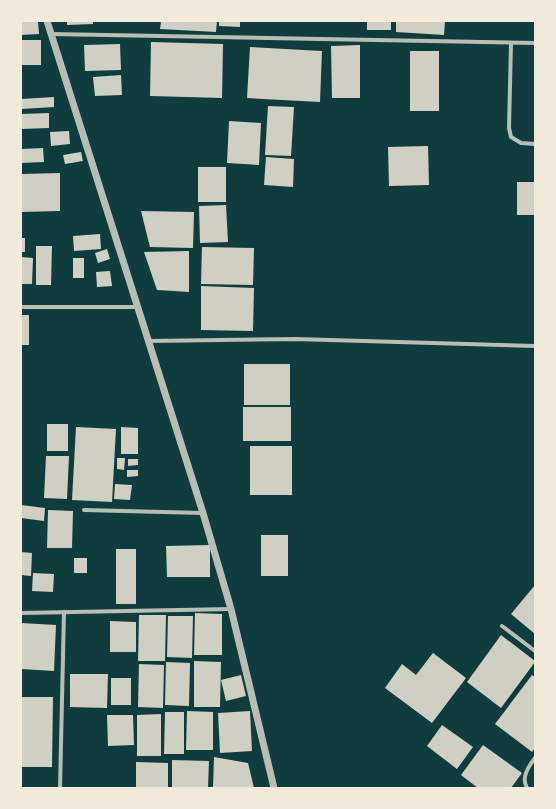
<svg xmlns="http://www.w3.org/2000/svg" width="556" height="809" font-family="Helvetica,sans-serif">
<style>
.building{fill:#cfcfc3}
.lines{fill:none;stroke-linecap:round;stroke-linejoin:round}
.minor{stroke:#b8beb3;stroke-width:4}
.tertiary{stroke:#b8beb3;stroke-width:7}
</style>
<rect width="100%" height="100%" fill="#0f3d3e"/>
<!-- building -->
<g class="building">
<path d="M21,21H38L39,34L21,35Z"/>
<path d="M67,21H93V24L67,25Z"/>
<path d="M161,21H217L216,32L160,29Z"/>
<path d="M219,21H240V27L219,26Z"/>
<rect x="367" y="21" width="24" height="9"/>
<path d="M396,21H445L444,35L396,32Z"/>
<rect x="21" y="40" width="20" height="25"/>
<path d="M151,42L223,44L222,98L150,96Z"/>
<path d="M120,44L121,70L85,71L84,45Z"/>
<path d="M360,45V98H332L331,46Z"/>
<path d="M250,47L322,51L320,102L247,98Z"/>
<rect x="410" y="51" width="29" height="60"/>
<path d="M121,75L122,95L95,96L93,77Z"/>
<path d="M54,97V107L21,109V99Z"/>
<path d="M268,106L294,107L291,156L265,155Z"/>
<path d="M49,113V128L21,129V114Z"/>
<path d="M229,121L261,123L259,165L227,163Z"/>
<path d="M69,131L70,144L51,146L50,132Z"/>
<path d="M428,146L429,185L389,186L388,147Z"/>
<path d="M43,148L44,162L21,163V149Z"/>
<path d="M81,152L83,161L65,164L63,155Z"/>
<path d="M266,157L294,159L293,187L264,185Z"/>
<rect x="198" y="167" width="28" height="35"/>
<path d="M60,173V211L21,212V174Z"/>
<rect x="517" y="182" width="18" height="33"/>
<path d="M226,205L228,242L200,243L199,206Z"/>
<path d="M141,211L194,212L193,248L150,247Z"/>
<path d="M100,234L101,249L74,251L73,236Z"/>
<rect x="21" y="238" width="4" height="14"/>
<path d="M36,246H52L51,285H36Z"/>
<path d="M202,247L254,248L253,285L201,284Z"/>
<path d="M107,249L110,259L98,263L95,253Z"/>
<path d="M189,251V292L157,290L144,252Z"/>
<path d="M21,257L33,258L32,284H21Z"/>
<rect x="73" y="258" width="11" height="20"/>
<path d="M110,271L112,286L97,287L96,272Z"/>
<path d="M201,286L254,288L253,331L201,330Z"/>
<rect x="21" y="315" width="8" height="30"/>
<rect x="244" y="364" width="46" height="41"/>
<rect x="243" y="407" width="48" height="34"/>
<rect x="47" y="424" width="21" height="27"/>
<path d="M76,427L116,429L112,502L72,500Z"/>
<path d="M121,427L138,428V454H121Z"/>
<rect x="250" y="446" width="42" height="49"/>
<path d="M46,456H69L67,499L44,498Z"/>
<path d="M117,458H125L124,470L117,469Z"/>
<path d="M128,459H138V465L128,466Z"/>
<path d="M127,470H138V476L127,477Z"/>
<path d="M115,484L132,485L130,500L114,499Z"/>
<path d="M21,505L45,508L44,521L21,518Z"/>
<path d="M48,510L73,511L72,548H47Z"/>
<rect x="261" y="535" width="27" height="41"/>
<path d="M210,545V577H167L166,546Z"/>
<rect x="116" y="549" width="20" height="55"/>
<path d="M21,552L32,553L31,576L21,575Z"/>
<rect x="74" y="558" width="13" height="15"/>
<path d="M33,573L54,574L53,592L32,591Z"/>
<path d="M535,585V634L511,614Z"/>
<path d="M195,613L222,614V655H194Z"/>
<path d="M139,615H166L165,661H138Z"/>
<path d="M168,616H193L192,658L167,657Z"/>
<path d="M110,621L136,622V652H110Z"/>
<path d="M21,623L56,625L54,671L21,669Z"/>
<path d="M501,635L535,661V662L501,708L467,682Z"/>
<path d="M433,653L466,678L432,723L385,688L402,664L416,675Z"/>
<path d="M194,661L221,662L220,707H194Z"/>
<path d="M166,662L190,663L189,706L165,705Z"/>
<path d="M139,664L164,665L163,708L138,707Z"/>
<path d="M70,674H108L107,708L70,707Z"/>
<path d="M241,675L246,696L226,701L221,680Z"/>
<path d="M532,675L535,677V748L532,752L495,724Z"/>
<rect x="111" y="678" width="20" height="27"/>
<path d="M21,697H53L52,767H21Z"/>
<path d="M187,711L213,712V750H186Z"/>
<path d="M250,711L252,751L220,753L218,713Z"/>
<path d="M165,712H184V754H164Z"/>
<path d="M161,714V756H137V715Z"/>
<path d="M107,715H133L134,745L108,746Z"/>
<path d="M442,725L473,747L457,769L427,746Z"/>
<path d="M483,745L522,773L511,788H478L461,775Z"/>
<path d="M214,757L248,763L254,788H213Z"/>
<path d="M172,760L209,761L208,788H172Z"/>
<path d="M136,762L168,763V788H136Z"/>
</g>
<g class="lines">
<!-- minor -->
<g class="minor">
<path d="M51,34L535,43"/>
<path d="M511,43L509,128L511,137L521,143L535,144"/>
<path d="M21,307H137"/>
<path d="M149,341L295,339L535,346"/>
<path d="M84,510L203,513"/>
<path d="M21,613L231,609"/>
<path d="M502,626L535,651"/>
<path d="M60,788L64,612"/>
<path d="M527,788C521,778 528,767 535,758"/>
</g>
<!-- tertiary -->
<path class="tertiary" d="M47,21L203,513L231,609L274,788"/>
</g>
<!-- border -->
<rect width="556" height="809" fill="none" stroke="#f1e9da" stroke-width="44"/>
</svg>
